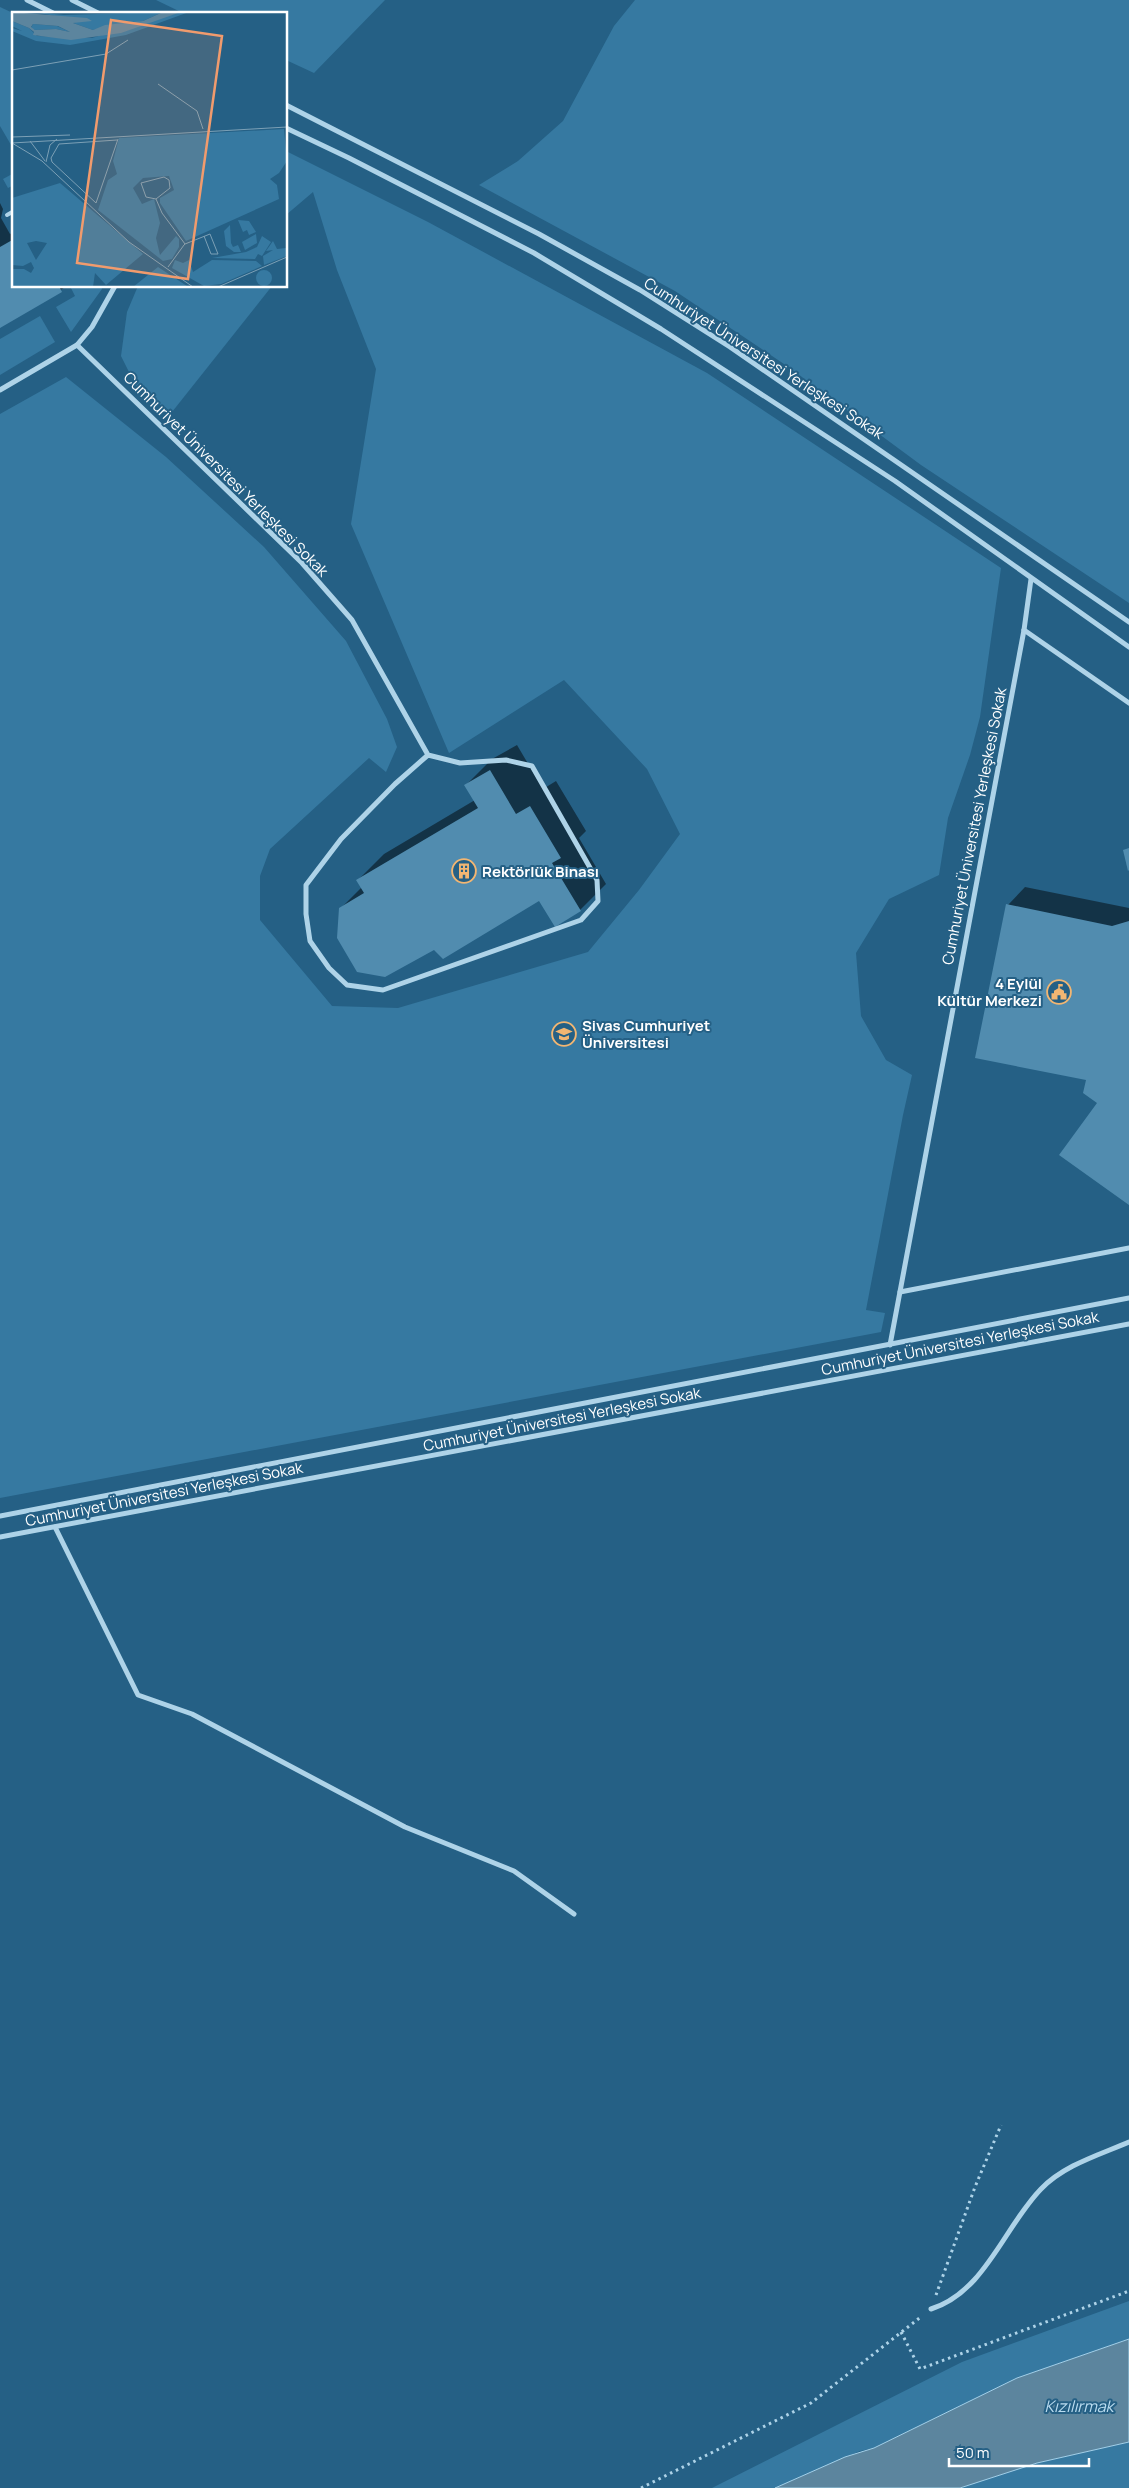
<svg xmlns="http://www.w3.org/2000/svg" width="1129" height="2488" font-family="Manrope,sans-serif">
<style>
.green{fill:#3679a1}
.water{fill:#5c859e;stroke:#a3d0e9}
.shadow{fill:#0007}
.building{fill:#518caf}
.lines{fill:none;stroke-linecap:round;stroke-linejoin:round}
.path{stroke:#aed3e8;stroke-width:3;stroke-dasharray:2.5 4;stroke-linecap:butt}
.lane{stroke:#aed3e8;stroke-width:4}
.street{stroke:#aed3e8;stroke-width:5}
.labels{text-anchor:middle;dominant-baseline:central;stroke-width:4;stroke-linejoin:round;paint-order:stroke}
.street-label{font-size:15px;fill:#fff;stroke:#256085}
.poi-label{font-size:15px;font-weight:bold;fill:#fff;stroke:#256085;text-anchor:start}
.water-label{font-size:16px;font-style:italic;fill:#badcf0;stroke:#256085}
.inset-road{fill:none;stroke:#7ca0b6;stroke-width:1}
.view{fill:#f19b6d;fill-opacity:0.15;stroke:#f19b6d;stroke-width:2.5}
.inset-edge{fill:none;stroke:#fff;stroke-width:2.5}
</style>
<rect width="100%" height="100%" fill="#256085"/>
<!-- green -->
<g class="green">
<path d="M156,0H385L314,73L286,60V14H185Z"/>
<path d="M635,0H1129V603L921,465L787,366L675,291L479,185L518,161L563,121L614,26Z"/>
<path d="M0,7L15,14L14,150L0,126Z"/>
<path d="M286,151L428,222L707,373L1001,568L980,717L970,755L948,818L939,875L889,899L856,953L861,1016L886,1060L912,1075L903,1115L866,1310L885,1313L881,1332L0,1498V414L66,377L166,457L264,547L346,641L387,719L397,747L386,772L369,758L270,849L260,876V920L332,1006L398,1008L588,952L639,890L680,834L647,769L564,680L449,753L351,524L376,369L337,270L313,192L286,215Z"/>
<path d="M14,173V185L8,188L3,179Z"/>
<path d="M70,286H101L102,289L71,332L56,307L75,296Z"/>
<path d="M138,286H272L172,412L139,392L121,356L127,312Z"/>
<path d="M40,316L55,342L0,375V339Z"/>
<path d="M1129,2301V2339L1017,2378L874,2448L860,2451L775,2488H712L962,2362Z"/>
<path d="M1129,2442V2488H960L1037,2463Z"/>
</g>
<!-- water -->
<path class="water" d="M1129,2339V2442L1037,2463L960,2488H775L845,2457L874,2448L1017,2378Z"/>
<!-- shadow -->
<g class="shadow">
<path d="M0,203L3,209L1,218L10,234L14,232V286H67L0,326Z"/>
<path d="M517,745L543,789L556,781L586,831L579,838L606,884L580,910L540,900L434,948L340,909L362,887L358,880L384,854L475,800L466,785L492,759Z"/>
<path d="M1025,887L1129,908V1204L1098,1103L1008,905Z"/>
</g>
<!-- building -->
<g class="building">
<path d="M14,239V286H59L62,292L0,328V247Z"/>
<path d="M490,770L516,814L530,806L561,858L552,863L581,911L555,927L539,901L443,959L434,950L385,977L357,972L337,938L339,908L364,893L356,880L478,808L464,785Z"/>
<path d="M1129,848V870L1128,871L1123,850Z"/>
<path d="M1006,904L1112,926L1129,921V1205L1059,1155L1097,1103L1083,1093L1086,1080L975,1058Z"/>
</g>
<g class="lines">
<!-- path -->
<g class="path">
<path d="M936,2295L975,2187L1001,2125"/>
<path d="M901,2332L920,2369L1129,2291"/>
<path d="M641,2488L811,2403L922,2316"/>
</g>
<!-- lane -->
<path class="lane" d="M7,215L14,211"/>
<!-- street -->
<g class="street">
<path d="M27,0L55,14"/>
<path d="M72,0L100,14"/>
<path d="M286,105L539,234L640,290L730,347L1129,622"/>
<path d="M286,128L349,158L534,253L661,329L895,481L1129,647"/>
<path d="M77,345L302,563L352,620L428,755L460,763L506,760L532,766L597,880L598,901L581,920L383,990L347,985L329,968L310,941L306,914V885L341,839L395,784L428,755"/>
<path d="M0,390L77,345L92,327L115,286"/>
<path d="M1024,630L1129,703"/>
<path d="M900,1292L1129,1248"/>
<path d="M890,1345L1024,630L1031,579"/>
<path d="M0,1516L1129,1298"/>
<path d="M55,1527L138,1695L192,1714L405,1827L514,1871L574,1914"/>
<path d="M0,1537L1129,1324"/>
<path d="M931,2309C985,2292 1004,2227 1041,2189C1064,2165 1099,2155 1129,2142"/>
</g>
</g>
<!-- icons -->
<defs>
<g id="building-ring" transform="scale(1.25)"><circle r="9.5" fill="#256085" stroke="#f2b672" stroke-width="1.5"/><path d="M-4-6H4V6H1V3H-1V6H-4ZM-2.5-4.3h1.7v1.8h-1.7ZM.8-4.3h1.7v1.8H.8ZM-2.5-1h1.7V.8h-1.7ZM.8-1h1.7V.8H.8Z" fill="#f2b672"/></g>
<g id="civic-ring" transform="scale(1.25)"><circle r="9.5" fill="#256085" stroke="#f2b672" stroke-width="1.5"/><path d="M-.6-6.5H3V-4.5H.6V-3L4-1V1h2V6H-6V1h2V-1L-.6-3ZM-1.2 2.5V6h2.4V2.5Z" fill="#f2b672"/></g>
<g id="university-ring" transform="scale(1.25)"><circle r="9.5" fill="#256085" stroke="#f2b672" stroke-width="1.5"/><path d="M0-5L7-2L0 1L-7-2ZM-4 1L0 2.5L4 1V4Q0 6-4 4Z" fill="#f2b672"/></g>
</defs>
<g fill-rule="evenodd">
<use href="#building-ring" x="464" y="871"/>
<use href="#civic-ring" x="1059" y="992"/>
<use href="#university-ring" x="564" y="1034"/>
</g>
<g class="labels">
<!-- street labels -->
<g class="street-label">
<text transform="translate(764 358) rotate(33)">Cumhuriyet Üniversitesi Yerleşkesi Sokak</text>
<text transform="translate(226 474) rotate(45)">Cumhuriyet Üniversitesi Yerleşkesi Sokak</text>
<text transform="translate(974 826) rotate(-79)">Cumhuriyet Üniversitesi Yerleşkesi Sokak</text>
<text transform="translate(960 1343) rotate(-11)">Cumhuriyet Üniversitesi Yerleşkesi Sokak</text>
<text transform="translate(562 1419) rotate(-11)">Cumhuriyet Üniversitesi Yerleşkesi Sokak</text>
<text transform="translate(164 1494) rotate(-11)">Cumhuriyet Üniversitesi Yerleşkesi Sokak</text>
</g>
<!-- poi labels -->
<g class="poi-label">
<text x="482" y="871">Rektörlük Binası</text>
<text x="1042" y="983" text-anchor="end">4 Eylül<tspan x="1042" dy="17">Kültür Merkezi</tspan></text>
<text x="582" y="1025">Sivas Cumhuriyet<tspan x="582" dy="17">Üniversitesi</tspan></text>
</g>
<!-- water labels -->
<g class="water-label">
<text x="1079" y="2406">Kızılırmak</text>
</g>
</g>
<!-- overview -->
<g transform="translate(12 12)">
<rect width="275" height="275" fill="#256085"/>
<path d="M23,0L52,3L151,0L131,9L81,18L61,11L75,6L57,7ZM169,0H177L114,23L58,33L24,29L0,19V16L10,19L0,14V9L17,16L25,24L80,26ZM21,12L45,14L58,20L44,17L23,18L19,16ZM272,117L275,149L267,161L258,167L265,173L267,187L174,229L148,191V186L162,178L157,164L131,166L121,176L130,192L142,187L148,211L144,226L148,243L164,224L167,227V235L160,247L151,249L86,198L96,168L105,162L101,149L107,126ZM48,171L131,242L94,273L83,261L81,275H0V257H12L19,261L22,256L19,250L11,254L0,253V186ZM24,229L35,231L24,248L15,231ZM226,208L237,209L244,220L237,223L235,218L231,220ZM218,213L219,231L221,235L226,233L229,240H222L214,234L212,219ZM244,222L245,231L233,238L230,230ZM250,224L259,230L250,244L246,242L243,247L200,246L234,240L245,235ZM261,229L265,237L274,236L275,244L252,253L251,244L261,238L254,239ZM163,248L171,251L177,248L181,260L200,248L244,249L250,254L209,272L192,274L160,256ZM146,255L175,274V275H121ZM244 266a8 8 0 1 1 16 0a8 8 0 1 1-16 0Z" fill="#3679a1" fill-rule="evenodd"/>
<path d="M0,0L75,6L80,9L61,11L81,18L93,13L131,9L151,0H169L109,21L59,28L21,23L22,20L17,16L0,9ZM21,12L46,14L58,20L44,17L23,18L19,15Z" fill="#5c859e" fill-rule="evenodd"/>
<path class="inset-road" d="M34,0H85M0,58L94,42L116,28M146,72L185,99L191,117M0,125L58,123M18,129L33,149M0,131L275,115M0,131L30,149L117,230L181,275M34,150L38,133L45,127M152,165L157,168L158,176L144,187L134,185L129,171ZM144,187L150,201L173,232M84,191L40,150L39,146L47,132L105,128M84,191L106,127M156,255L172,233L173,232L198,222L206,242H199L192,224M206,275L275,245"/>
<path class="view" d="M99,8L210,24L176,267L65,251Z"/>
<rect width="275" height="275" class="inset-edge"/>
</g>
<!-- scale -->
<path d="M949 2458v8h140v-8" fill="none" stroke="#ffffff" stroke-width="2.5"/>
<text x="956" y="2458" font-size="15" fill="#ffffff" stroke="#256085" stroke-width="4" paint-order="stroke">50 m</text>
</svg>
